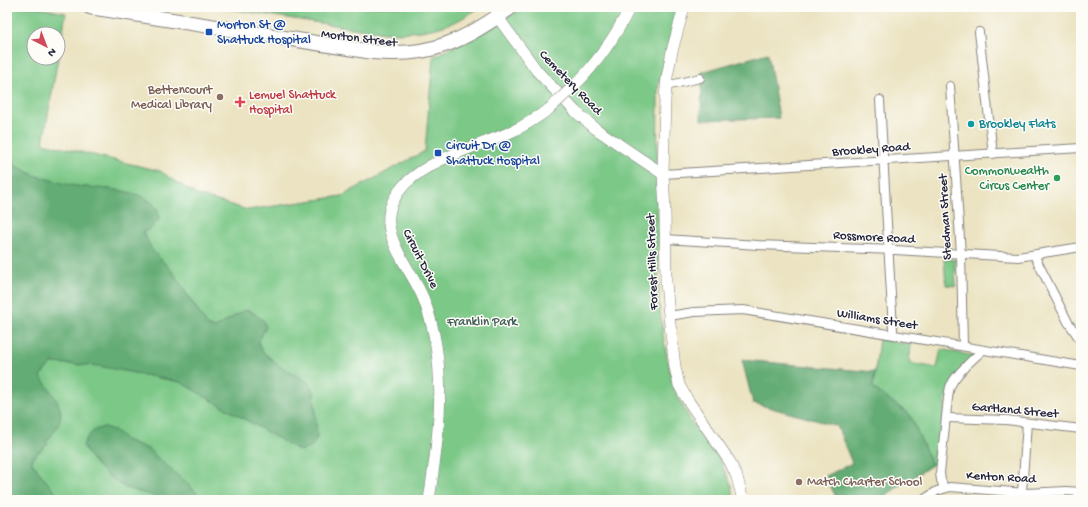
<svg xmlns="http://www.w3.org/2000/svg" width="1088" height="507" font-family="'Gochi Hand',sans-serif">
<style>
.green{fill:#7bc887;stroke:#4e7561;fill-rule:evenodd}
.forest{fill:#64ac74;stroke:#436758}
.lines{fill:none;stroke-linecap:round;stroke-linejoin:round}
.street-casing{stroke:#86827e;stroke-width:10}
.secondary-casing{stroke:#86827e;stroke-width:12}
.highway-casing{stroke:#86827e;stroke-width:16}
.street{stroke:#fff;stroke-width:8}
.secondary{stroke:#fff;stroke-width:11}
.highway{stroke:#fff;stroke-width:14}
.secondary-bridge-casing{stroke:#86827e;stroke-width:12;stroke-linecap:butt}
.secondary-bridge{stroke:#fff;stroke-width:11}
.transit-dot{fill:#1a4fb4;stroke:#fdfcf7;stroke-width:1.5}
.education-dot{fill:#8d6e63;stroke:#fdfcf7;stroke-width:1.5}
.health-dot{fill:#e0444e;stroke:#fdfcf7;stroke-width:1.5}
.culture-dot{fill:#0f9aa8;stroke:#fdfcf7;stroke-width:1.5}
.leisure-dot{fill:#2e9e5b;stroke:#fdfcf7;stroke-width:1.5}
.labels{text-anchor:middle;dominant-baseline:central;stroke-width:3;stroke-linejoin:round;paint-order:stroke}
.transit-label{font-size:13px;fill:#164399;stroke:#fdfcf7;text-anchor:start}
.street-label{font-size:13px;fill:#22223b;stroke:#fdfcf7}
.education-label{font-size:13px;fill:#785e54;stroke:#fdfcf7;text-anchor:end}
.health-label{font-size:13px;fill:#be3a42;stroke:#fdfcf7;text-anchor:start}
.culture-label{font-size:13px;fill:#0d838f;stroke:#fdfcf7;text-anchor:start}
.leisure-label{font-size:13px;fill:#27864d;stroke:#fdfcf7;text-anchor:end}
.park-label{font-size:13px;fill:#415c56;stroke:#fdfcf7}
</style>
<rect width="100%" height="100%" fill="#fdfcf7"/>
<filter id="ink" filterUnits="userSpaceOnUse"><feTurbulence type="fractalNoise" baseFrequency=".025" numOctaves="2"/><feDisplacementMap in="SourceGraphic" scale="8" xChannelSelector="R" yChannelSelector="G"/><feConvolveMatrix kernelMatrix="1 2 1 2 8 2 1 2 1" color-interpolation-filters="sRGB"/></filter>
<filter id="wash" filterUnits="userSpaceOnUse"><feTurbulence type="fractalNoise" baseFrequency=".012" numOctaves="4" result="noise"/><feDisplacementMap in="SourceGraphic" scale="16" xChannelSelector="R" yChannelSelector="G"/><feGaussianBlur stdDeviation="0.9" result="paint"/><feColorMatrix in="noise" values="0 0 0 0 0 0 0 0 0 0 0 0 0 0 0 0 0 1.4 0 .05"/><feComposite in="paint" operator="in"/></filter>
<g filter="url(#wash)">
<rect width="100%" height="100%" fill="#ebe3c1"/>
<!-- green -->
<g class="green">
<path d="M7,7H36L66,13L43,143L160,171L197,195L248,210L342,196L425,151L433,57L492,26L517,7H679L658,87L657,182L659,304L664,341L673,387L683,407L692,423L718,456L731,484L734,500H7ZM34,34H58V58H34Z"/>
<path d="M216,7H482C473,11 465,17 457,21C434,31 410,33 385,33Z"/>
<path d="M944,259L955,260L956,286L946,285Z"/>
<path d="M879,339L911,345L909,363L937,368L941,349L973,356L946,398L936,463L932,465L910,415L873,388Z"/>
</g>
<!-- forest -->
<g class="forest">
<path d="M768,53L779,118L701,120L702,72Z"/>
<path d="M7,162C16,165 23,170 32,174C39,177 48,179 55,181C62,183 69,185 76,186C98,189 161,187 159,220L151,228L143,232L152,250L172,271L207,325L215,328L243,311L249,310L264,321L266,327L259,340V346L263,352L281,367L308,382L314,392L317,437L312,446L300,451L180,382L99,366L52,363L40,376C59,403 72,414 46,442L48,444L32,458V463L58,496L60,500H7Z"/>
<path d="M742,360L875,372L873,388L910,415L932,465L878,500H837L826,476L852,463L837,426L753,403Z"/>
<path d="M105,427L117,432L126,440L148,449L205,500H163C152,494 139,493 127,488C112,482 89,460 83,445C89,434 93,429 105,427Z"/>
</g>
</g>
<g filter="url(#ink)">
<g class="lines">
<!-- street casing -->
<g class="street-casing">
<g id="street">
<path d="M979,32L993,154"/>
<path d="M666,86L700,78"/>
<path d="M950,86L961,254L963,346"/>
<path d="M880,100L893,330L892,334"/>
<path d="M663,174L1081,148"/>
<path d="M665,239L758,245L894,250L1018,257L1081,247"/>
<path d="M1034,255L1068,322L1081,341"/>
<path d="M669,316L694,312L743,310L1081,366"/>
<path d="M947,418L1006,420L1081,429"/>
<path d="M944,488L941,480L940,473L948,398C949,393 949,387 952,383C958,372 973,359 983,350"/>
<path d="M1022,492L1027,423"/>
<path d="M923,500L937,491L950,487L1026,493L1066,491L1081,492"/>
</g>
</g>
<!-- secondary casing -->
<g class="secondary-casing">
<g id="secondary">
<path d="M496,7L502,23L527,57L537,71L576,112L596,129L663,174"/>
<path d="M684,7L672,51L667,77L665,99L663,174L665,210L666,282L669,316L675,367L679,385L687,399L730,462L737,477L743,500"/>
<path d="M574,86C597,63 616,36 630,7"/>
<path d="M429,500C439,433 449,366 424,300C415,276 391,249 389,224C387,209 395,195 405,184C434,156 478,147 513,131C526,125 538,117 549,109"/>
</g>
</g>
<!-- highway casing -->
<g class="highway-casing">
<path id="highway" d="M90,7L373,52C431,58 466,40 511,7"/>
</g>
<!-- street -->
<use href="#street" class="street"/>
<!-- secondary -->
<use href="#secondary" class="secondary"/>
<!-- highway -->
<use href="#highway" class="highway"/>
<!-- secondary-bridge casing -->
<g class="secondary-bridge-casing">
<path id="secondary-bridge" d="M549,109L574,86"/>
</g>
<!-- secondary-bridge -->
<use href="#secondary-bridge" class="secondary-bridge"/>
</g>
</g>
<!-- markers -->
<g class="transit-dot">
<rect x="205" y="28" width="8" height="8" rx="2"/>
<rect x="434" y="149" width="8" height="8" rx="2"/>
</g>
<g class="education-dot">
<circle cx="220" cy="97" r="4"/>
<circle cx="799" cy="482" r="4"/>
</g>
<path class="health-dot" d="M238 96h4v4h4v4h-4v4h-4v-4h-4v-4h4z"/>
<circle class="culture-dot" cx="971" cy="124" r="4"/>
<circle class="leisure-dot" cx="1057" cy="178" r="4"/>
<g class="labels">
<!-- transit labels -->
<g class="transit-label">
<text x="217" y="25">Morton St @<tspan x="217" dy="15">Shattuck Hospital</tspan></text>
<text x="446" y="146">Circuit Dr @<tspan x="446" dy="15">Shattuck Hospital</tspan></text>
</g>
<!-- street labels -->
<g class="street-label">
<text transform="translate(359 39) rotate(7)">Morton Street</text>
<text transform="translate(570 83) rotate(46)">Cemetery Road</text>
<text transform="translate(871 150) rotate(-4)">Brookley Road</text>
<text transform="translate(946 217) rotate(-93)">Stedman Street</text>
<text transform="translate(874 238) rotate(3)">Rossmore Road</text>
<text transform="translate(420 259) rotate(63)">Circuit Drive</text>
<text transform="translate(653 262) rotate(-92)">Forest Hills Street</text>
<text transform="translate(877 320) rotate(9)">Williams Street</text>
<text transform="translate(1015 411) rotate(5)">Gartland Street</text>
<text transform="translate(1001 478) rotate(3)">Kenton Road</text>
</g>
<!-- education labels -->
<g class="education-label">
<text x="212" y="90">Bettencourt<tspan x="212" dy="15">Medical Library</tspan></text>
<text x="807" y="482" text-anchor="start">Match Charter School</text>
</g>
<!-- health labels -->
<g class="health-label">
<text x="249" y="95">Lemuel Shattuck<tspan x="249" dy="15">Hospital</tspan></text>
</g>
<!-- culture labels -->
<g class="culture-label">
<text x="979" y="124">Brookley Flats</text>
</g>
<!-- leisure labels -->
<g class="leisure-label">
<text x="1049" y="171">Commonwealth<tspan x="1049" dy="15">Circus Center</tspan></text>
</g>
<!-- park labels -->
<g class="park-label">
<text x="482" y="322">Franklin Park</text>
</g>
</g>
<!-- margin -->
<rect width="1088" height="507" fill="none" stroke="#fdfcf7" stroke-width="24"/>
<!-- north arrow -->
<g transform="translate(46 46) rotate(138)"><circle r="19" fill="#fdfcf7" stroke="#a5a5ac"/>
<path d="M0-3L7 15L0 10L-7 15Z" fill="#d1495b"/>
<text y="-6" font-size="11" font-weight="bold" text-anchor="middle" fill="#22223b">N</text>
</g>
</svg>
